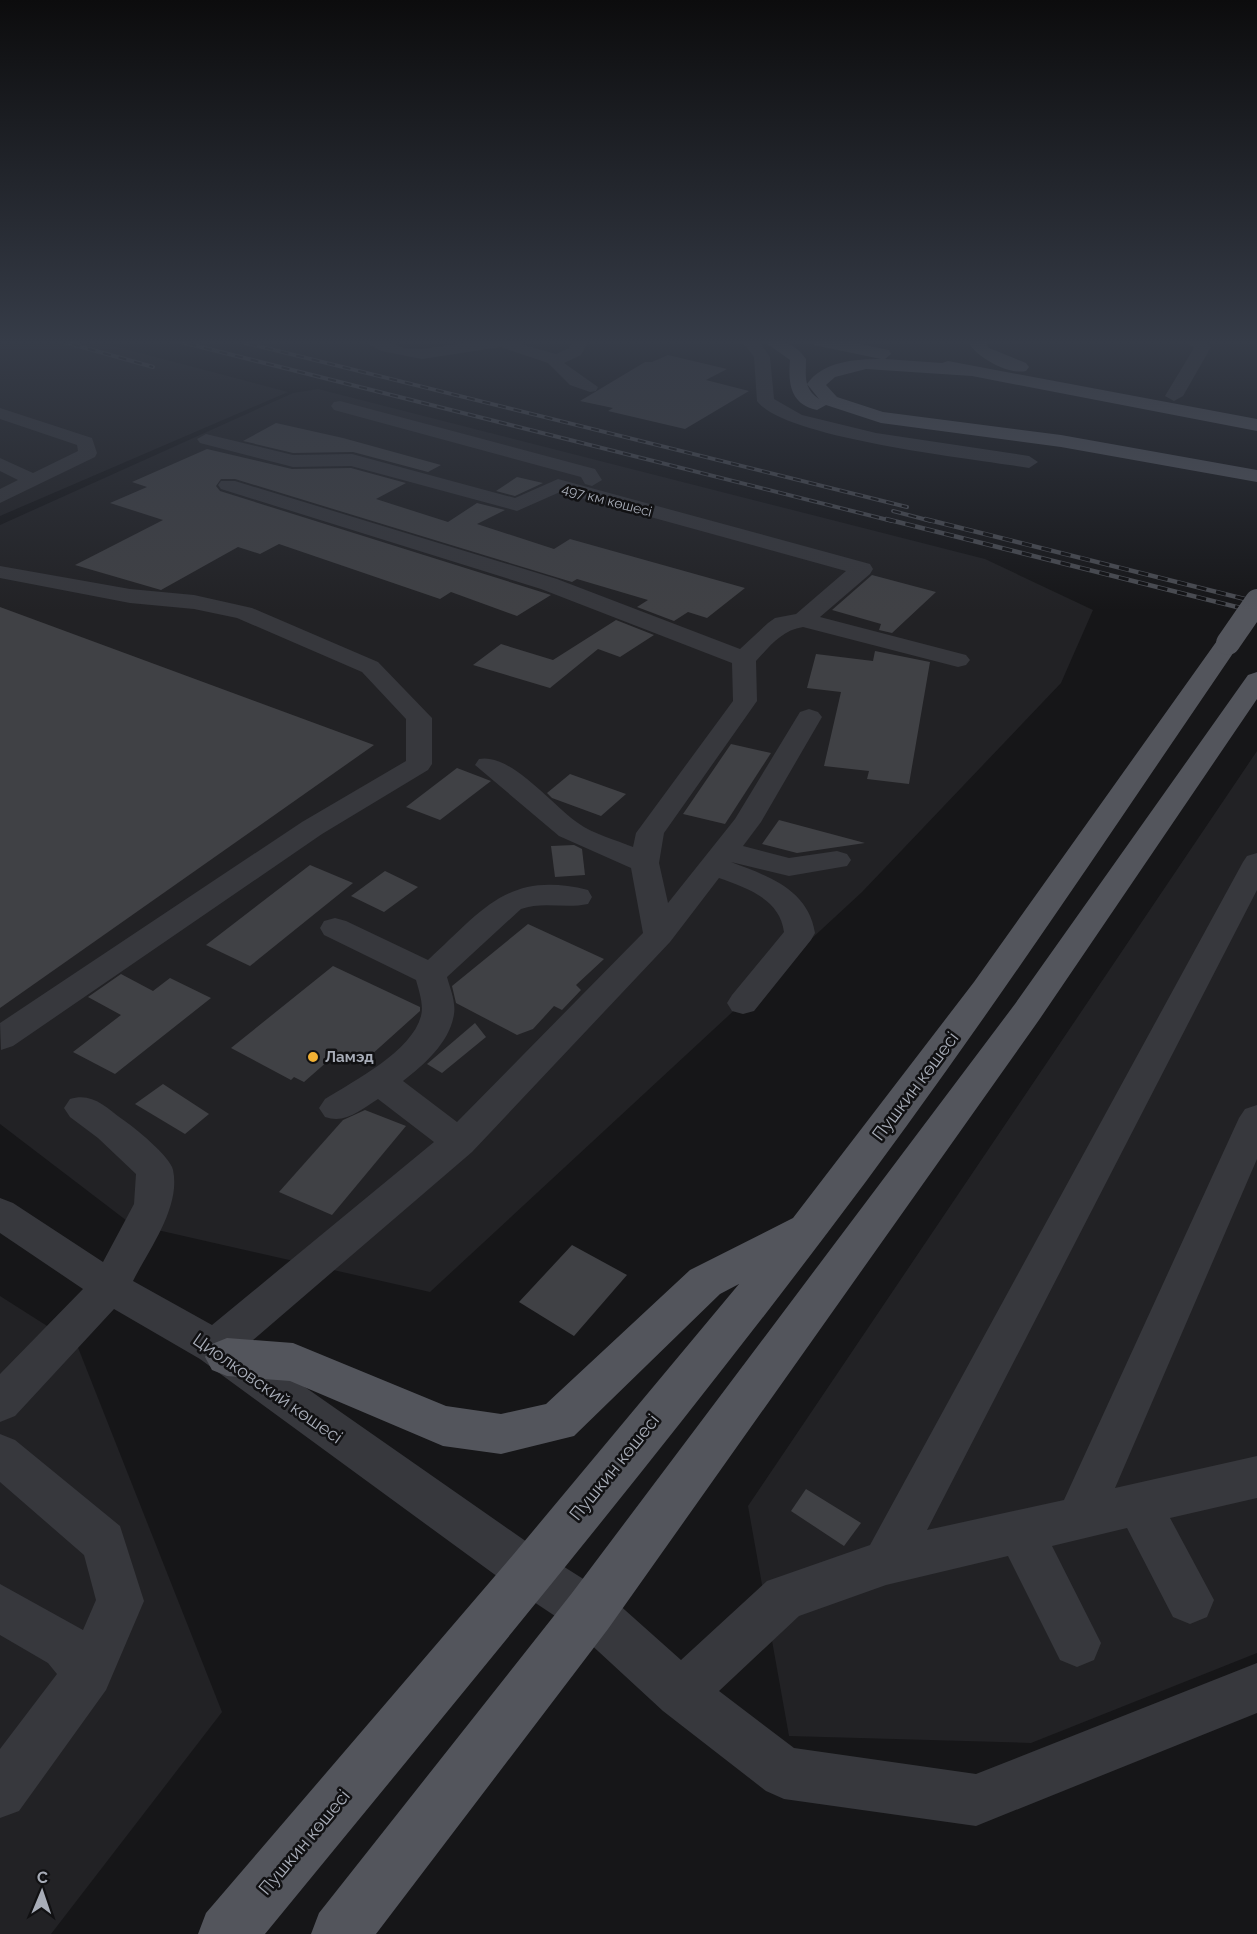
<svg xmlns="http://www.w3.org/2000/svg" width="1257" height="1934" font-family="Raleway,sans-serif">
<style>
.built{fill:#222225}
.building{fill:#404145}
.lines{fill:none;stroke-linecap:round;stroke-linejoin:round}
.minor{fill:#37383d;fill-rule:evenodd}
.major{fill:#53555c;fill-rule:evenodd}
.rail-far1-casing{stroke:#4a4c52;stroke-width:4}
.rail-casing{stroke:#4a4c52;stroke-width:4.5}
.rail-far1{stroke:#111113;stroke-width:2;stroke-dasharray:8;stroke-linecap:butt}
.rail{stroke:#111113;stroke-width:3;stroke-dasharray:10;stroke-linecap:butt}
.major-bridge{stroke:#53555c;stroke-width:24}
.poi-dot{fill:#f2b134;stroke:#111113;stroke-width:2}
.labels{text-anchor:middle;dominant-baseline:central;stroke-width:5;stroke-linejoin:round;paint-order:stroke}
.far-street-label{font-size:14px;fill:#a8adb8;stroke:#111113}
.poi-label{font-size:15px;font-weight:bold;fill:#a8adb8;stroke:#111113;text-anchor:start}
.near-street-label{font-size:18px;fill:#a8adb8;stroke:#111113}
</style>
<rect width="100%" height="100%" fill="#161618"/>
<!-- built -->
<g class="built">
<path d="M0,340H91L288,392L0,516Z"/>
<path d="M318,389L985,559L1093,610L1061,683L862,892L430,1292L131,1224L0,1124V525L293,393Z"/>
<path d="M1257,751V1653L1031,1743L789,1736L748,1506Z"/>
<path d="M0,1296L77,1345L222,1712L51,1934H0Z"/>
</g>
<!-- building -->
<g class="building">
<path d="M668,355L727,369L706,380L749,391L685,429L608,411L613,408L580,401L645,362H652Z"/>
<path d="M276,423L343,438L441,465L428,472L353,452L293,453L243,441Z"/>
<path d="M207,449L292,469L351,468L406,483L376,499L448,522L477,503L505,510L477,524L554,549L570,539L745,588L707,618L688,612L674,621L637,607L648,600L577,579L572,582L235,479H221L216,486L220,491L551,595L517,616L451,592L440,599L279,544L260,554L238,547L161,590L75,565L163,520L110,503L147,487L132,482Z"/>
<path d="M517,477L543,483L515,496L496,491Z"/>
<path d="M872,575L936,592L892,633L879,630L881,624L832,610Z"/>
<path d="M0,607L374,745L0,1008Z"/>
<path d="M616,620L654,635L620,657L598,649L550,688L473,665L501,644L553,660Z"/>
<path d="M875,651L930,662L909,784L867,779L869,771L824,766L841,692L807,688L816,654L873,661Z"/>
<path d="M731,744L771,753L725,824L683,814Z"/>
<path d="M457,768L491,781L440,820L406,807Z"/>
<path d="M570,774L626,794L601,816L552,798L547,793Z"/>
<path d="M779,820L865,843L797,853L762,844Z"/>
<path d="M574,845L582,849L585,875L555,877L551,846Z"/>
<path d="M310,865L353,883L250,966L206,945Z"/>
<path d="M385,871L418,887L384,912L351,896Z"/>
<path d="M528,924L604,959L576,985L581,990L562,1010L554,1006L533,1029L517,1035L456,1003L452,986Z"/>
<path d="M333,966L420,1007V1011L360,1065L337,1053L304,1082L294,1077L291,1080L231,1048Z"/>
<path d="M121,974L153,991L170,978L211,998L115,1074L73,1052L121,1015L88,997Z"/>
<path d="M475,1023L486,1037L442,1073L427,1064Z"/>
<path d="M163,1084L209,1114L185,1134L135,1104Z"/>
<path d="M365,1110L406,1126L332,1215L279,1192L343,1120Z"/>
<path d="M572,1245L627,1275L574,1336L519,1302Z"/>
<path d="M806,1489L861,1523L844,1546L791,1511Z"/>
</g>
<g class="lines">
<!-- minor -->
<g class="minor">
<path d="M362,340H383L404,348L422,349L486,340H522L519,343L524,345L556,354L569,348L573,340H589L581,355L564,363L598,387L596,391L590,392L570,385L548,363L501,347L422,359L381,351Z"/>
<path d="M734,340H758L770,357L774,399L802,415L876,433L1029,456L1038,462L1029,468C977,459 785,439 757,401L754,357L746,346Z"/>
<path d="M1185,340H1204L1211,347L1183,396L1174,401L1165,396L1194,348Z"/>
<path d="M340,401L595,469L602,480L592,486L585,484L581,477L334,410L331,406L334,402Z"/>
<path d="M0,408L92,438L97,453L95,457L0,503V489L18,480L0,471V458L33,473L78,451L77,445L0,419Z"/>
<path d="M206,434L293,455L352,454L515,498L558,479L870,564L873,569L870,574L820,617L966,655L970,660L966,665L958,667L803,627C782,630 770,646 756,661L757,701L664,833L659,863L668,903L735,819L800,712L809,709L818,712L822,717L761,822L743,846L789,858L837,851L847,854L851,860L847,866L789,876L731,862C768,876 808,889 815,933L811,940L754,1011L743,1014L732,1011L727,1003L732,995L784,932C780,899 747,888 719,878L670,942L472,1152L246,1346L547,1556L607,1594L681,1660L767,1581L870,1545L1243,862L1247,856L1257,853V890L927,1530L1064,1500L1239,1118L1245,1109L1257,1105V1159L1115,1488L1257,1456V1498L1170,1518L1214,1600L1207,1617L1190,1624L1173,1617L1127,1528L1052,1546L1101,1643L1094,1660L1077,1667L1060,1660L1008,1556L886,1585L799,1616L719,1691L794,1748L976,1774L1257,1663V1713L976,1826L784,1799L766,1791L663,1711L573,1628L513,1588L200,1359L114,1309L15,1416L0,1422V1374L83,1289L0,1233V1198L13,1203L103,1262L134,1204L136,1174L98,1138L70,1117L64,1108L70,1099C91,1092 105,1106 122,1119C134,1127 171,1157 173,1170C181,1207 149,1249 133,1281L212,1325L434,1142L378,1099C360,1110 346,1124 325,1117L319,1108L325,1099C354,1081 412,1051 421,1016C424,1005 419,991 416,980L324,935L320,928L324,921L335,918L346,921L428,960C482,911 507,870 588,890L592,897L588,904C565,909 543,901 521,909L447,977C450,988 456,1002 454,1014C450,1042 424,1065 403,1081L457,1122L643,933L631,868L559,836L475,765L479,759C510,752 553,806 578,823C593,834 616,840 633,847L636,833L733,701L732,663L541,589L221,489L218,485L221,481H235L557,579L740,649L768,623L775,618L796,614L846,571L560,492L517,511L351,466L293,467L200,443L197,439Z"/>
<path d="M0,566L130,589L194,595L252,608L378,662L432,718V764L428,770L322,834L13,1046L1,1050L0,1023L302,822L406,761V719L362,672L237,618L194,609L130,603L0,578Z"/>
<path d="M0,1434L15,1440L120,1526L144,1601L106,1690L19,1811L0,1818V1749L57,1674L48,1663L0,1635V1584L83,1630L96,1600L84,1555L0,1482Z"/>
</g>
<!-- major -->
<g class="major">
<path d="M762,340C782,340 794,342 806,359C806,377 803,388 819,399L807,384C823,361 856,359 881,359L814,345L806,340H840L889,350L891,354L885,359L942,363L948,361L1257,419V431L972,376L866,369L835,377L826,385L837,397L883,412L1061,435L1257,470V482L1061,447L881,423L826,405L817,410C790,404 788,383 790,360Z"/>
<path d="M989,340L986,344L989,348L1026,363L1029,367L1026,371C1008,375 979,358 969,344L971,340Z"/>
<path d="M1228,636L1237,638L1240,643C1104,842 971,1044 825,1236C645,1474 454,1703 265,1934H198L206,1913L513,1555L739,1284L720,1294L574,1436L501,1454L443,1446L290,1381L227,1376L212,1370L205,1357L212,1344L227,1338L293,1343L446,1406L501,1414L546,1404L690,1270L793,1218L974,982L1219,638Z"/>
<path d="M1257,672V699L1039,1020L608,1629L376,1934H311L319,1913L572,1593L1015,1004L1248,675Z"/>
</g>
<!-- rail-far1 casing -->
<g class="rail-far1-casing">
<g id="rail-far1">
<path d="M57,340L153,367"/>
<path d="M173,340L892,521"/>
<path d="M234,340L907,507"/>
<path d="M893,511L931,521"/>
</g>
</g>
<!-- rail casing -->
<g class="rail-casing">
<g id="rail">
<path d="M886,519L1257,612"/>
<path d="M925,519L1257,602"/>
</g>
</g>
<!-- rail-far1 -->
<use href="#rail-far1" class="rail-far1"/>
<!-- rail -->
<use href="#rail" class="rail"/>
<!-- major-bridge -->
<path class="major-bridge" d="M1228,643L1257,601"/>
</g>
<!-- sky -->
<linearGradient id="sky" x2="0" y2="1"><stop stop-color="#0c0c0d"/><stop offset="0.56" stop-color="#363c48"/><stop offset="1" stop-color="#363c48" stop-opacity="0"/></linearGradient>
<rect width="1257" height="611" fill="url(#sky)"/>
<!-- markers -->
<circle class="poi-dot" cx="313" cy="1057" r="6"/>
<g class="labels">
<!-- far-street labels -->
<g class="far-street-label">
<text transform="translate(607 500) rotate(15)">497 км көшесі</text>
</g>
<!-- poi labels -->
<g class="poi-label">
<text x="325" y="1057">Ламэд</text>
</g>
<!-- near-street labels -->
<g class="near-street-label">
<text transform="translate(915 1086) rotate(-53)">Пушкин көшесі</text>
<text transform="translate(268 1388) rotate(35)">Циолковский көшесі</text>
<text transform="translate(614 1467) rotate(-51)">Пушкин көшесі</text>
<text transform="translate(304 1842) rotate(-50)">Пушкин көшесі</text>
</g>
</g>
<!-- north arrow -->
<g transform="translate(42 1892) rotate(2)" stroke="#111113" stroke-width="4.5" paint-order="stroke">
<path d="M0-4.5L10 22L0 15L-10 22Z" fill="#a8adb8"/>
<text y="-9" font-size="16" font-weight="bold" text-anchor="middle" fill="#a8adb8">С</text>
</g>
</svg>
